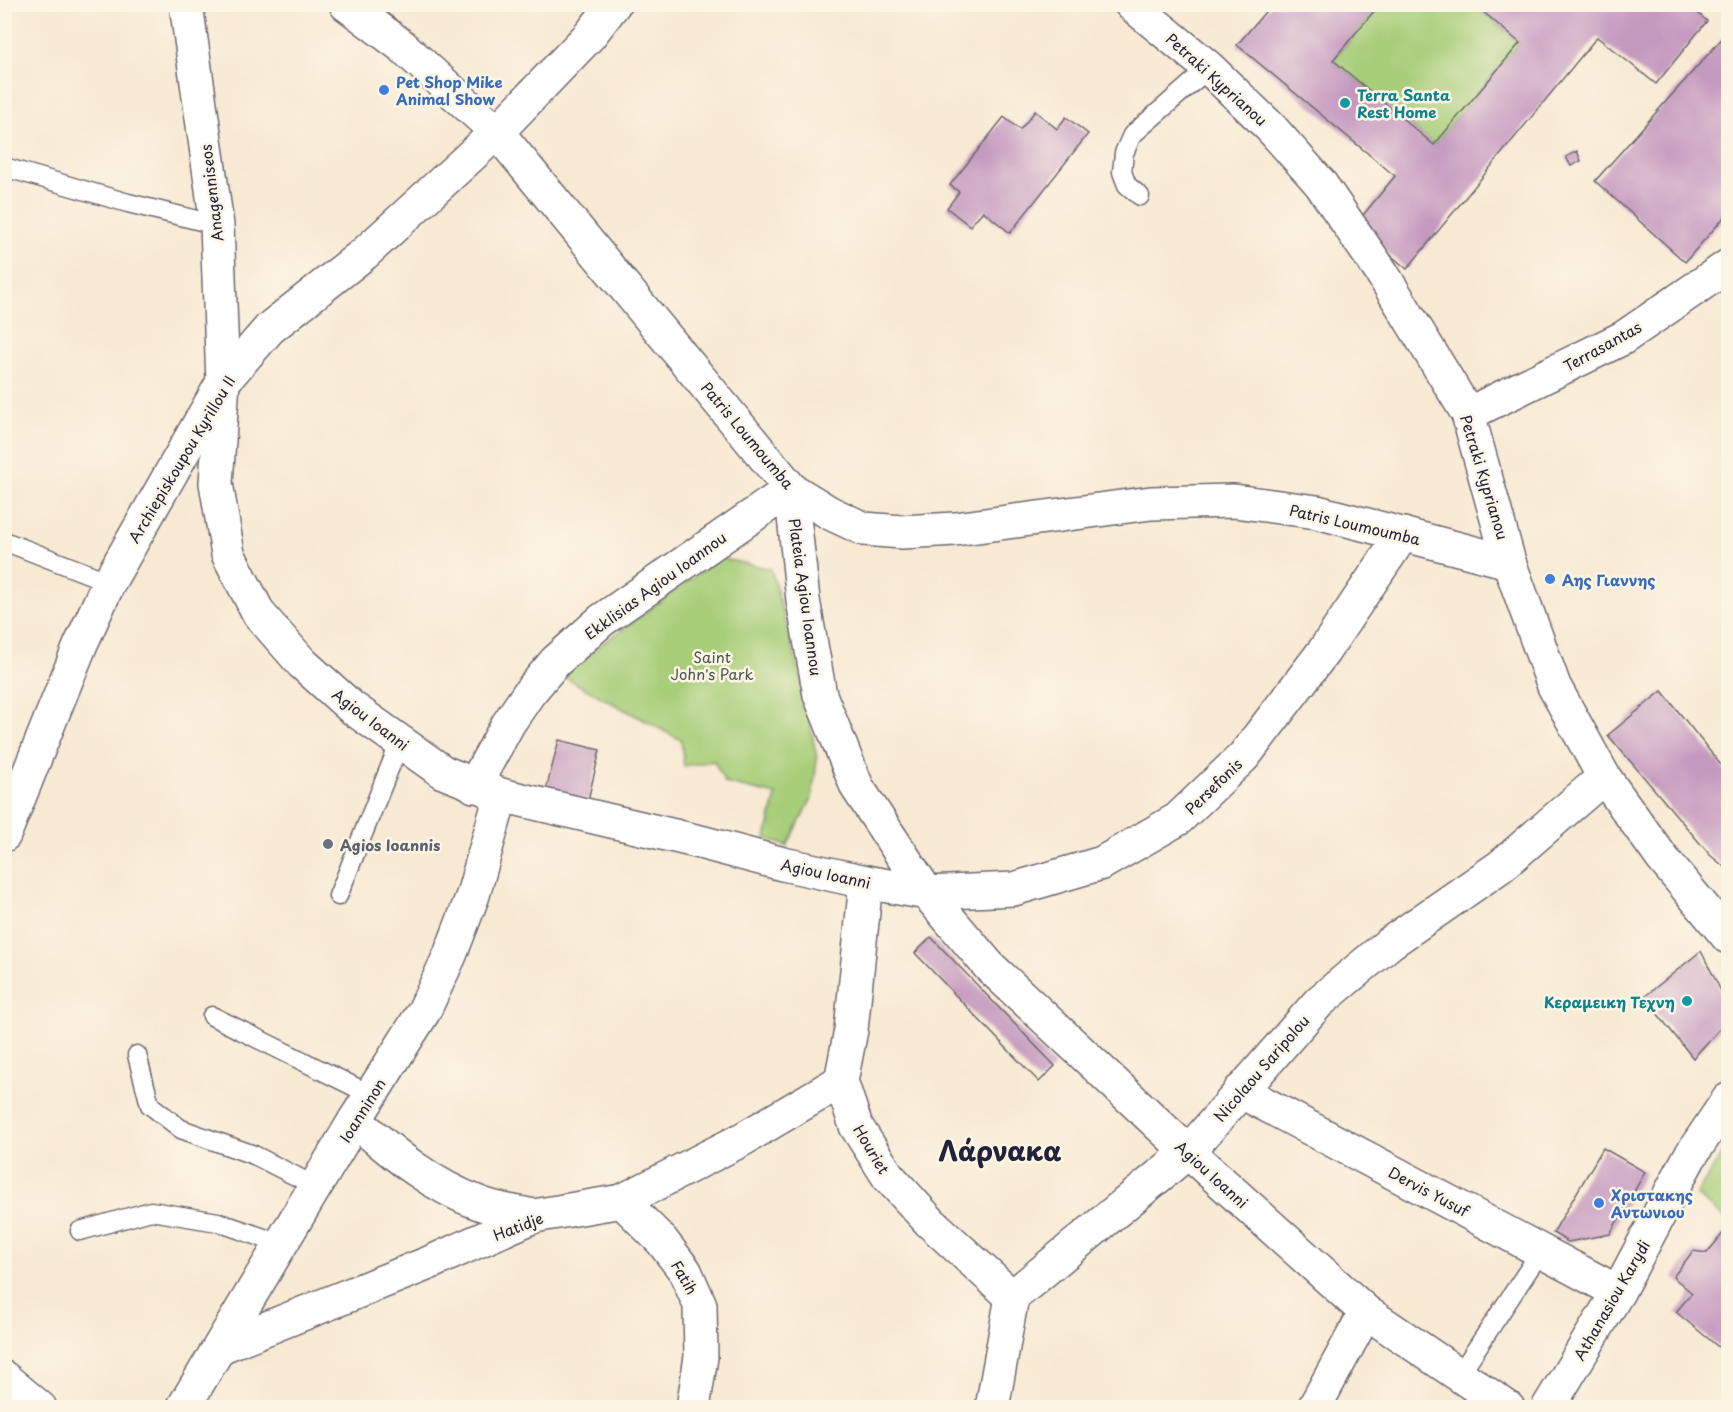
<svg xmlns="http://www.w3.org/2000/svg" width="1733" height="1412" font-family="'Playpen Sans',sans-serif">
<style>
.green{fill:#a8ce79;stroke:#65785a;stroke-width:1.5}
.building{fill:#c499c0}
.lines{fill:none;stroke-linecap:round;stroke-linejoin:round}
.lane-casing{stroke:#6d6870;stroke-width:21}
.street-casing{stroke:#6d6870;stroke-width:36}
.secondary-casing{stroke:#6d6870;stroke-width:36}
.lane{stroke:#fff;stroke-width:18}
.street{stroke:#fff;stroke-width:33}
.secondary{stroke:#fff;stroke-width:33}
.shop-dot{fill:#3f7fe0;stroke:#fcf5e5;stroke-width:2}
.culture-dot{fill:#0f9aa8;stroke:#fcf5e5;stroke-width:2}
.worship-dot{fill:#6b7280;stroke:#fcf5e5;stroke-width:2}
.labels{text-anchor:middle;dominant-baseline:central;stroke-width:5;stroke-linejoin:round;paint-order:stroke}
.street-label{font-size:15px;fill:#22223b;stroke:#fcf5e5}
.shop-label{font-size:15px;font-weight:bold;fill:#366cbe;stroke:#fcf5e5;text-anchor:start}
.culture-label{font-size:15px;font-weight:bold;fill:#0d838f;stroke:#fcf5e5;text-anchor:start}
.park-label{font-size:15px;fill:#4a564e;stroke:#fcf5e5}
.worship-label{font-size:15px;font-weight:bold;fill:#5b616d;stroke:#fcf5e5;text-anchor:start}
.town-label{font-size:27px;font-weight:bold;fill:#22223b;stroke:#fcf5e5}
</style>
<rect width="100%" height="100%" fill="#fcf5e5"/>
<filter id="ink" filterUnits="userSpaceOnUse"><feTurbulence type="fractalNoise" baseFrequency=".0167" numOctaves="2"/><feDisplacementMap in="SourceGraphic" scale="12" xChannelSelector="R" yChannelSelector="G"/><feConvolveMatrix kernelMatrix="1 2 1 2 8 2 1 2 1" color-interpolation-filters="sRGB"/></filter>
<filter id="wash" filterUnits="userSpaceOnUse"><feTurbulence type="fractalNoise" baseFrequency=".008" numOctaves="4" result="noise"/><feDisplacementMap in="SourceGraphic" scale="24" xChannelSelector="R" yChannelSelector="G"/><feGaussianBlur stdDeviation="1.35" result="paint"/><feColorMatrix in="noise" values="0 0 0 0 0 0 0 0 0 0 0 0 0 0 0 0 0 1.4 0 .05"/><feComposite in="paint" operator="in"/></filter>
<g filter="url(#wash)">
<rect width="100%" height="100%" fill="#f8e9d3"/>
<!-- green -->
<g class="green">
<path d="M1380,5H1474L1520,43L1434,145L1333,60Z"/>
<path d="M720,558L771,569L803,686L817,759L812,798L787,846L766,838L776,795L725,783L714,761L684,766L681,740L560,675Z"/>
<path d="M1728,1144V1221L1696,1195Z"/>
</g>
<g id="blocks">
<!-- building -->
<g class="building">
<path d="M1317,4H1380L1333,60L1434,145L1520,43L1474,4H1687L1707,21L1656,84L1597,37L1407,269L1355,225L1395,176L1237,45L1271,5H1311L1315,8Z"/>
<path d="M1728,32V213L1685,262L1595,181Z"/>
<path d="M1035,111L1057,129L1066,117L1088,134L1010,233L983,211L970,226L947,208L959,192L950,185L1004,117L1020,130Z"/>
<path d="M1577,151L1581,161L1571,166L1566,157Z"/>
<path d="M1662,691L1728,774V870L1710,855L1608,735Z"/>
<path d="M559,740L600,750L588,800L546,790Z"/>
<path d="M931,937L1055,1066L1039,1082L915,953Z"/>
<path d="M1701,951L1728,1005V1020L1693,1058L1644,997Z"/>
<path d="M1603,1148L1645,1172L1610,1234L1568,1242L1553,1233Z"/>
<path d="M1724,1232L1728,1236V1355L1676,1312L1692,1293L1673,1277L1693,1251L1707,1253Z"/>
</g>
</g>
</g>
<g filter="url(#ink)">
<use href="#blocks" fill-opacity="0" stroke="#6d6870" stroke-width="1.5"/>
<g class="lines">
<!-- lane casing -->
<g class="lane-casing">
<g id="lane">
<path d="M4,167L128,203L217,225"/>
<path d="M1140,196L1127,185L1122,172L1124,153L1132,135L1209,68"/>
<path d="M4,541L109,582"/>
<path d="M338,896L400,742"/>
<path d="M212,1016L371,1095"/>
<path d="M137,1055L150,1105L181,1129L254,1155L315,1186"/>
<path d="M80,1231L151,1211L218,1222L281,1244"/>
<path d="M1459,1375L1541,1251"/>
</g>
</g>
<!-- street casing -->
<g class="street-casing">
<g id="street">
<path d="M186,4L217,225L223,382L216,483L228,554L259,614L302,663L351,707L443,772L501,795L700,842L783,864L866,882L927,893L1014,889L1102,863L1178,819L1244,756L1324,651L1403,534"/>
<path d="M474,786L508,724L529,693L555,662L602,620L791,489L803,600L820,695L857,787L927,893L989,966L1188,1152L1366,1312L1508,1408"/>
<path d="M4,835L80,646L109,582L223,382L270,328L365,253L497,132L590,35L614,4"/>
<path d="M866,882L851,1030L841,1081L856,1126L888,1176L930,1222L1012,1297"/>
<path d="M1240,1091L1618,1292"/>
<path d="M355,1120C392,1153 432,1186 479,1203C496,1210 516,1212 534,1216"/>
<path d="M622,1201L662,1241L685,1271L700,1305L701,1357L693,1408"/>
<path d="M220,1347L429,1263L534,1216L622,1201L743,1139L841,1081"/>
<path d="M4,1378L40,1408"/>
<path d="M183,1408L355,1120L424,1011L450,955L473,895L501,795"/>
<path d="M992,1408L1012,1297L1188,1152L1319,1002L1390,943L1501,866L1604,777"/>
<path d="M1314,1408L1366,1312"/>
</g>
</g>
<!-- secondary casing -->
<g class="secondary-casing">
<g id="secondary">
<path d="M346,4L402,46L497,132L791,489L830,513L864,529L902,532L955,529L1151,503L1234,501L1317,512L1509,562"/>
<path d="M1131,4L1209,68L1271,128L1320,183L1382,273L1468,414L1509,562L1554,686L1604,777L1662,858L1728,937"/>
<path d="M1468,414L1623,338L1728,266"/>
<path d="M1548,1408L1618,1292L1689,1158L1728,1100"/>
</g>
</g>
<!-- lane -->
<use href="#lane" class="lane"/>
<!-- street -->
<use href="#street" class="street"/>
<!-- secondary -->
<use href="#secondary" class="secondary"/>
</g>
</g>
<!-- markers -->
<g class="shop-dot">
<circle cx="384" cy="90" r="6"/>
<circle cx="1550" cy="579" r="6"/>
<circle cx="1599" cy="1203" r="6"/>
</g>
<g class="culture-dot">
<circle cx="1345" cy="103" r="6"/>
<circle cx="1687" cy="1001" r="6"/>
</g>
<circle class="worship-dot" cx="328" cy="844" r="6"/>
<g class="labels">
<!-- street labels -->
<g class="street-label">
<text transform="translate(1217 79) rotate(42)">Petraki Kyprianou</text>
<text transform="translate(211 193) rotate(-97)">Anagenniseos</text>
<text transform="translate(1602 346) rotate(-29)">Terrasantas</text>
<text transform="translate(748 435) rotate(50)">Patris Loumoumba</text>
<text transform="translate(181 459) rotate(-59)">Archiepiskoupou Kyrillou II</text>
<text transform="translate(1485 477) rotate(73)">Petraki Kyprianou</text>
<text transform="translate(1355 524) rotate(13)">Patris Loumoumba</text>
<text transform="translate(655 585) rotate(-36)">Ekklisias Agiou Ioannou</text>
<text transform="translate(806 597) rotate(82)">Plateia Agiou Ioannou</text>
<text transform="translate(371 719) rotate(37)">Agiou Ioanni</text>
<text transform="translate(1213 786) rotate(-44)">Persefonis</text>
<text transform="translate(826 873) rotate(12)">Agiou Ioanni</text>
<text transform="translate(1261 1068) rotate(-49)">Nicolaou Saripolou</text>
<text transform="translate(362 1110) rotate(-58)">Ioanninon</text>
<text transform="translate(872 1149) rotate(59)">Houriet</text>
<text transform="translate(1212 1174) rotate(42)">Agiou Ioanni</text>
<text transform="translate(1429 1191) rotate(28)">Dervis Yusuf</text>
<text transform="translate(518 1226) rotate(-21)">Hatidje</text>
<text transform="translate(685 1277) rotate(60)">Fatih</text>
<text transform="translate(1611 1300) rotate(-60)">Athanasiou Karydi</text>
</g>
<!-- shop labels -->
<g class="shop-label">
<text x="396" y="81">Pet Shop Mike<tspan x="396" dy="17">Animal Show</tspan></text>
<text x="1562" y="579">Αης Γιαννης</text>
<text x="1611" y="1194">Χριστακης<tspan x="1611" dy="17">Αντωνιου</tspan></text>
</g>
<!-- culture labels -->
<g class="culture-label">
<text x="1357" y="94">Terra Santa<tspan x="1357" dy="17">Rest Home</tspan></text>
<text x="1675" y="1001" text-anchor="end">Κεραμεικη Τεχνη</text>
</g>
<!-- park labels -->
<g class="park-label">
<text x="712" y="656">Saint<tspan x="712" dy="17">John's Park</tspan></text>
</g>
<!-- worship labels -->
<g class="worship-label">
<text x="340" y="844">Agios Ioannis</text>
</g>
<!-- town labels -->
<g class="town-label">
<text x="1000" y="1149">Λάρνακα</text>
</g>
</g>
<!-- margin -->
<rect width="1733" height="1412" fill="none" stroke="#fcf5e5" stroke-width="24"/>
</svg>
